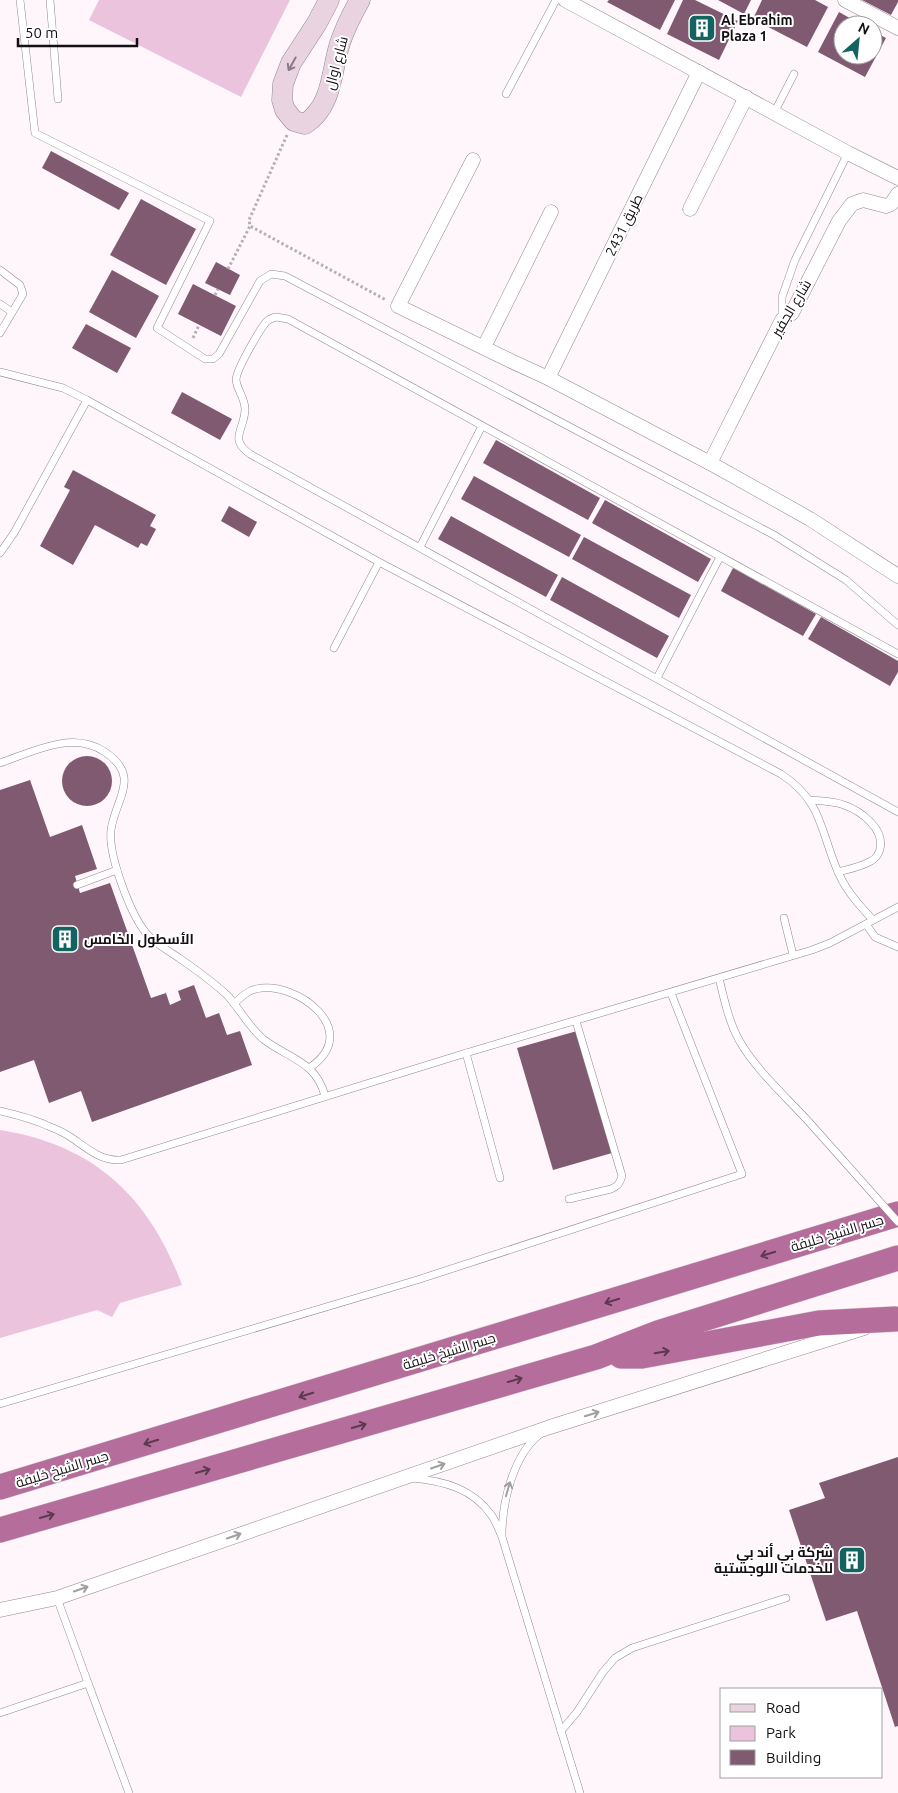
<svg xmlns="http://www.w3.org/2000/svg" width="898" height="1793" font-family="Ubuntu,Cairo,sans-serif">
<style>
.green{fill:#ecc3dc}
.building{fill:#7f5a71}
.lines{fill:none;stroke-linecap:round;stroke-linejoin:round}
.lane-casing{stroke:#92888e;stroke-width:8}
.street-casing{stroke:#92888e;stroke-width:15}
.secondary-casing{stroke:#92888e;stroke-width:21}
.highway-casing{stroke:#d5d4d4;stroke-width:26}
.path{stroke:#b6afb3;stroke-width:3;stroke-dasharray:2.5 2.5;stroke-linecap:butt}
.lane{stroke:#fff;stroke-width:7}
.street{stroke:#fff;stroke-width:14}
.secondary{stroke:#e9d3e1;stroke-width:20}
.highway{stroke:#b56d9b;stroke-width:25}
.lane-bridge-casing{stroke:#92888e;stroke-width:8;stroke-linecap:butt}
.lane-bridge{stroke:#fff;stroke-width:7}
.oneway{stroke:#897b84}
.oneway2{stroke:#5c3950}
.oneway3{stroke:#a19fa0}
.labels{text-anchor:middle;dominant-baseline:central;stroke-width:4;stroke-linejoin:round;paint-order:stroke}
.poi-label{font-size:14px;font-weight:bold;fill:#130f12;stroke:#fff;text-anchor:start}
.street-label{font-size:14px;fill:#130f12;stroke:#fff}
</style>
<rect width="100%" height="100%" fill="#fef6fb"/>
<!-- green -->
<g class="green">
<path d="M99,0H290L241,97L89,20Z"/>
<path d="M0,1130C94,1145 149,1196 182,1285L120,1303L112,1317L97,1310L0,1338Z"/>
</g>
<!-- building -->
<g class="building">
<path d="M609,0H675L660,30L607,2Z"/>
<path d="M683,0H695L738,21L719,60L667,34Z"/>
<path d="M718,0H751L744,14Z"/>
<path d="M762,0H815L828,7L807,47L753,19Z"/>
<path d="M862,0H898V2L891,15Z"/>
<path d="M839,12L862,25H843V55H873V31L886,38L865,77L818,52Z"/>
<path d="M51,151L129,193L119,210L42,168Z"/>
<path d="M141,199L196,229L166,285L110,255Z"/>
<path d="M216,262L240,275L230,295L205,283Z"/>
<path d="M112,270L159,296L136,338L89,312Z"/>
<path d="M193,284L236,306L221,336L178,314Z"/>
<path d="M86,324L131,348L117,373L72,348Z"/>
<path d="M182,392L232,419L220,440L171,413Z"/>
<path d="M496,440L600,498L588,520L483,463Z"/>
<path d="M73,470L156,515L150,526L156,529L147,546L141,543L138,548L95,525L73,565L40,546L70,490L64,487Z"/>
<path d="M474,476L581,535L569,557L461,499Z"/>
<path d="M605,500L711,559L698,582L592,523Z"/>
<path d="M229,506L257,522L249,537L221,521Z"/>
<path d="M451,516L558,575L546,597L438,539Z"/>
<path d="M584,537L691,595L679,618L572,559Z"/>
<path d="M733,568L816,614L803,636L721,591Z"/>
<path d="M562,577L669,636L657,658L550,600Z"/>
<path d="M821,617L898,661V672L890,686L808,639Z"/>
<circle cx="87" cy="781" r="25"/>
<path d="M30,780L50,837L82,825L97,869L75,876L80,893L110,883L151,998L166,993L170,1005L181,1000L178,991L194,985L206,1018L219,1013L227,1035L240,1031L252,1065L92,1122L81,1091L49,1103L34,1060L0,1072V790Z"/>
<path d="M577,1031L612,1153L553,1170L517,1048Z"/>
<path d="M898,1457V1726L895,1727L857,1611L826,1621L789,1510L825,1498L819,1483Z"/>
</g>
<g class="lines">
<!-- lane casing -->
<g class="lane-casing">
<g id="lane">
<path d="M20,0L35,133L210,221L157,328L205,359H213L219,354L260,281L271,274L285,276L774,535L846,580L898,625"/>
<path d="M50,0L58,99"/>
<path d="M506,94L556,0"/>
<path d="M774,113L794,74"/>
<path d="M0,270L20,285L23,294L0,333"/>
<path d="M0,304L12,312"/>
<path d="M782,320V297L795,260L848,153"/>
<path d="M0,372L63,388L87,400L379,562L781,774C824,802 820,833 839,874C847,892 860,906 873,920"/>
<path d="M420,547L482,426"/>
<path d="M0,553L14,533L87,400"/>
<path d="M334,648L379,562"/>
<path d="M898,654L288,319L276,317C272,318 269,319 266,322C259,331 236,370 236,380C237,390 245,398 245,409C245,429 228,439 250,454L898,812"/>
<path d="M657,678L720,557"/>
<path d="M0,763C33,752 72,730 105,752C142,777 115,799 111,830C108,855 130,913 146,933C155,944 168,950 179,958C195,969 213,982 227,995C240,1009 248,1026 263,1039C289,1059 316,1061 325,1096"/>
<path d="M810,800C821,801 833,801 844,805C861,811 885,829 880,849C879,854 875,859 871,861C861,867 849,869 838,872"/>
<path d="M77,885L117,870"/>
<path d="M784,918L793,955"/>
<path d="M866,924L875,937L898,947"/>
<path d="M719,978C724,999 729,1022 739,1040C755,1069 787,1098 809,1122"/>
<path d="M234,1004C241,997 247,991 256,989C295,979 365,1031 309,1068"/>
<path d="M466,1053L500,1178"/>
<path d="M0,1111C17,1115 33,1119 48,1126C56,1129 65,1133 72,1138C88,1149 101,1161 121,1160L466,1053L812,950L830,943L898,907"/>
<path d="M569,1199L611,1189C618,1186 620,1183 622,1176L576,1021"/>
<path d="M0,1404L417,1280L742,1174L671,993"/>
<path d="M412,1478C443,1481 473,1488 492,1516C496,1522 499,1530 502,1537L580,1793"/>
<path d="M502,1535C502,1503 513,1456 539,1435"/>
<path d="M57,1598L88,1683"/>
<path d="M0,1713L88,1683L129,1793"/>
<path d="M561,1731L577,1712L603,1672L615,1658L632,1648L786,1598"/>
</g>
</g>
<!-- street casing -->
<g class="street-casing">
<g id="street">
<path d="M565,0L848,153L898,178"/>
<path d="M845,0L898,28"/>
<path d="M473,160L398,306L511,361L548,378L710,463L810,519L898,576"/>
<path d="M690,209L746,97"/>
<path d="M484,347L551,212"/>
<path d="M548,378L699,72"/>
<path d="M710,463L782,320L792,313L839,221L852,204L863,200L886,206L891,204L898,194"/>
<path d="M0,1610L57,1598L550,1427L864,1328"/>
</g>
</g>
<!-- secondary casing -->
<g class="secondary-casing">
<path id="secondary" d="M329,0L317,23L291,63L283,84L282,100L285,110L294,121L305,124C333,106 331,71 340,43C345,28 352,14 360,0"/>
</g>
<!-- highway casing -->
<g class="highway-casing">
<g id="highway">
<path d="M621,1356H642L819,1323L895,1319"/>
<path d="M0,1487L898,1214"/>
<path d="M0,1530L596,1357L658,1333L898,1258"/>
</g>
</g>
<!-- path -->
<g class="path">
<path d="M287,135L249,220L250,226L386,300"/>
<path d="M228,269L250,226"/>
<path d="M215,295L218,289"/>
<path d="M193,338L199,325"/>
</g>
<!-- lane -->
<use href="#lane" class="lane"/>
<!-- street -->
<use href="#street" class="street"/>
<!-- secondary -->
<use href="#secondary" class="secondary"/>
<!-- highway -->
<use href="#highway" class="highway"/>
<!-- lane-bridge casing -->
<g class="lane-bridge-casing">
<path id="lane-bridge" d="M809,1122L898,1222"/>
</g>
<!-- lane-bridge -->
<use href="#lane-bridge" class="lane-bridge"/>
</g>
<!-- one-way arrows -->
<defs><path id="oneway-shaft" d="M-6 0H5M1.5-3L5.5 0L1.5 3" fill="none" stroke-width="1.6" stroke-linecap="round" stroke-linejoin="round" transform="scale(1.25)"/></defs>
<use class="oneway" href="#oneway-shaft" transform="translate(292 64) rotate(119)"/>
<g class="oneway2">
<use href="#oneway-shaft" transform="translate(768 1254) rotate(163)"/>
<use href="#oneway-shaft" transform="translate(612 1301) rotate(163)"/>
<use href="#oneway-shaft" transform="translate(662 1352) rotate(-10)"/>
<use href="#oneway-shaft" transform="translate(515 1380) rotate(-16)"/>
<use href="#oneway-shaft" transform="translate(306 1395) rotate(163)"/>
<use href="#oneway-shaft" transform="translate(359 1426) rotate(-16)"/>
<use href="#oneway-shaft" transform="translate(151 1442) rotate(163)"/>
<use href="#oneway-shaft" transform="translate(203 1471) rotate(-16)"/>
<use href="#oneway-shaft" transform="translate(47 1516) rotate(-16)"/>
</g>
<g class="oneway3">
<use href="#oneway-shaft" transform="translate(592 1414) rotate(-17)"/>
<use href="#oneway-shaft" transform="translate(438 1466) rotate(-19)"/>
<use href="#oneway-shaft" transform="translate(508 1489) rotate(-74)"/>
<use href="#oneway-shaft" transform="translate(234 1536) rotate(-19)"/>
<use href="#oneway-shaft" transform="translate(81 1589) rotate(-19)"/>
</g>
<!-- icons -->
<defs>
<g id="building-square" transform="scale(1.4375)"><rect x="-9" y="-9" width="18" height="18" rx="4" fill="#136360" stroke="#fff"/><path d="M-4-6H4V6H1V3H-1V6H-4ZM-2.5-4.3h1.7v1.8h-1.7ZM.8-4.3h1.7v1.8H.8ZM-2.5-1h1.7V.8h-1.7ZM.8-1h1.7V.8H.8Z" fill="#fff"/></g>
</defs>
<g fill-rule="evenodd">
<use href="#building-square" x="702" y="28"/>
<use href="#building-square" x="65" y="939"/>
<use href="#building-square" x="852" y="1560"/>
</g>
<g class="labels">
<!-- poi labels -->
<g class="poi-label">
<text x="721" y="20">Al Ebrahim<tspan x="721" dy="16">Plaza 1</tspan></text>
<text x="84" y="939">الأسطول الخامس</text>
<text x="833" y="1552" text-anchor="end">شركة بي أند بي<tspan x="833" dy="16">للخدمات اللوجستية</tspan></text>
</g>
<!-- street labels -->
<g class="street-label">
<text transform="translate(336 63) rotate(-75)">شارع اوال</text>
<text transform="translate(624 225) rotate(-64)">طريق 2431</text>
<text transform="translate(791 308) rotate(-59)">شارع الجفير</text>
<text transform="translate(837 1233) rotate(-17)">جسر الشيخ خليفة</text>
<text transform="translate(449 1351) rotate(-17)">جسر الشيخ خليفة</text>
<text transform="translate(62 1469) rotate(-17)">جسر الشيخ خليفة</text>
</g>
</g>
<!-- legend -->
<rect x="720" y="1688" width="162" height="90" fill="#ffffff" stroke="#a19fa0"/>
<rect x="730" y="1704" width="25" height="8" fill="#e9d3e1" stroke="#a19fa0"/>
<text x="766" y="1713" font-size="15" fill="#130f12">Road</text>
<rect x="730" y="1726" width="25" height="15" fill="#ecc3dc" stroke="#a19fa0"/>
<text x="766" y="1738" font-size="15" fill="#130f12">Park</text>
<rect x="730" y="1750" width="25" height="15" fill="#7f5a71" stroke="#a19fa0"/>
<text x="766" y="1763" font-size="15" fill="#130f12">Building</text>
<!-- north arrow -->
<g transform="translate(858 40) rotate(27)"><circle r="24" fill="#ffffff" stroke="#a19fa0"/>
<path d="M0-4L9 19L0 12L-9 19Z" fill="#136360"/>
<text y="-8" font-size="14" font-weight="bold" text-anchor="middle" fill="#130f12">N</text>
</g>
<!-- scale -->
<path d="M18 38v8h119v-8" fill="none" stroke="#130f12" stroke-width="2.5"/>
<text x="25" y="38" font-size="15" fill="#130f12" stroke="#ffffff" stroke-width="4" paint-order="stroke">50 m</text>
</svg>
